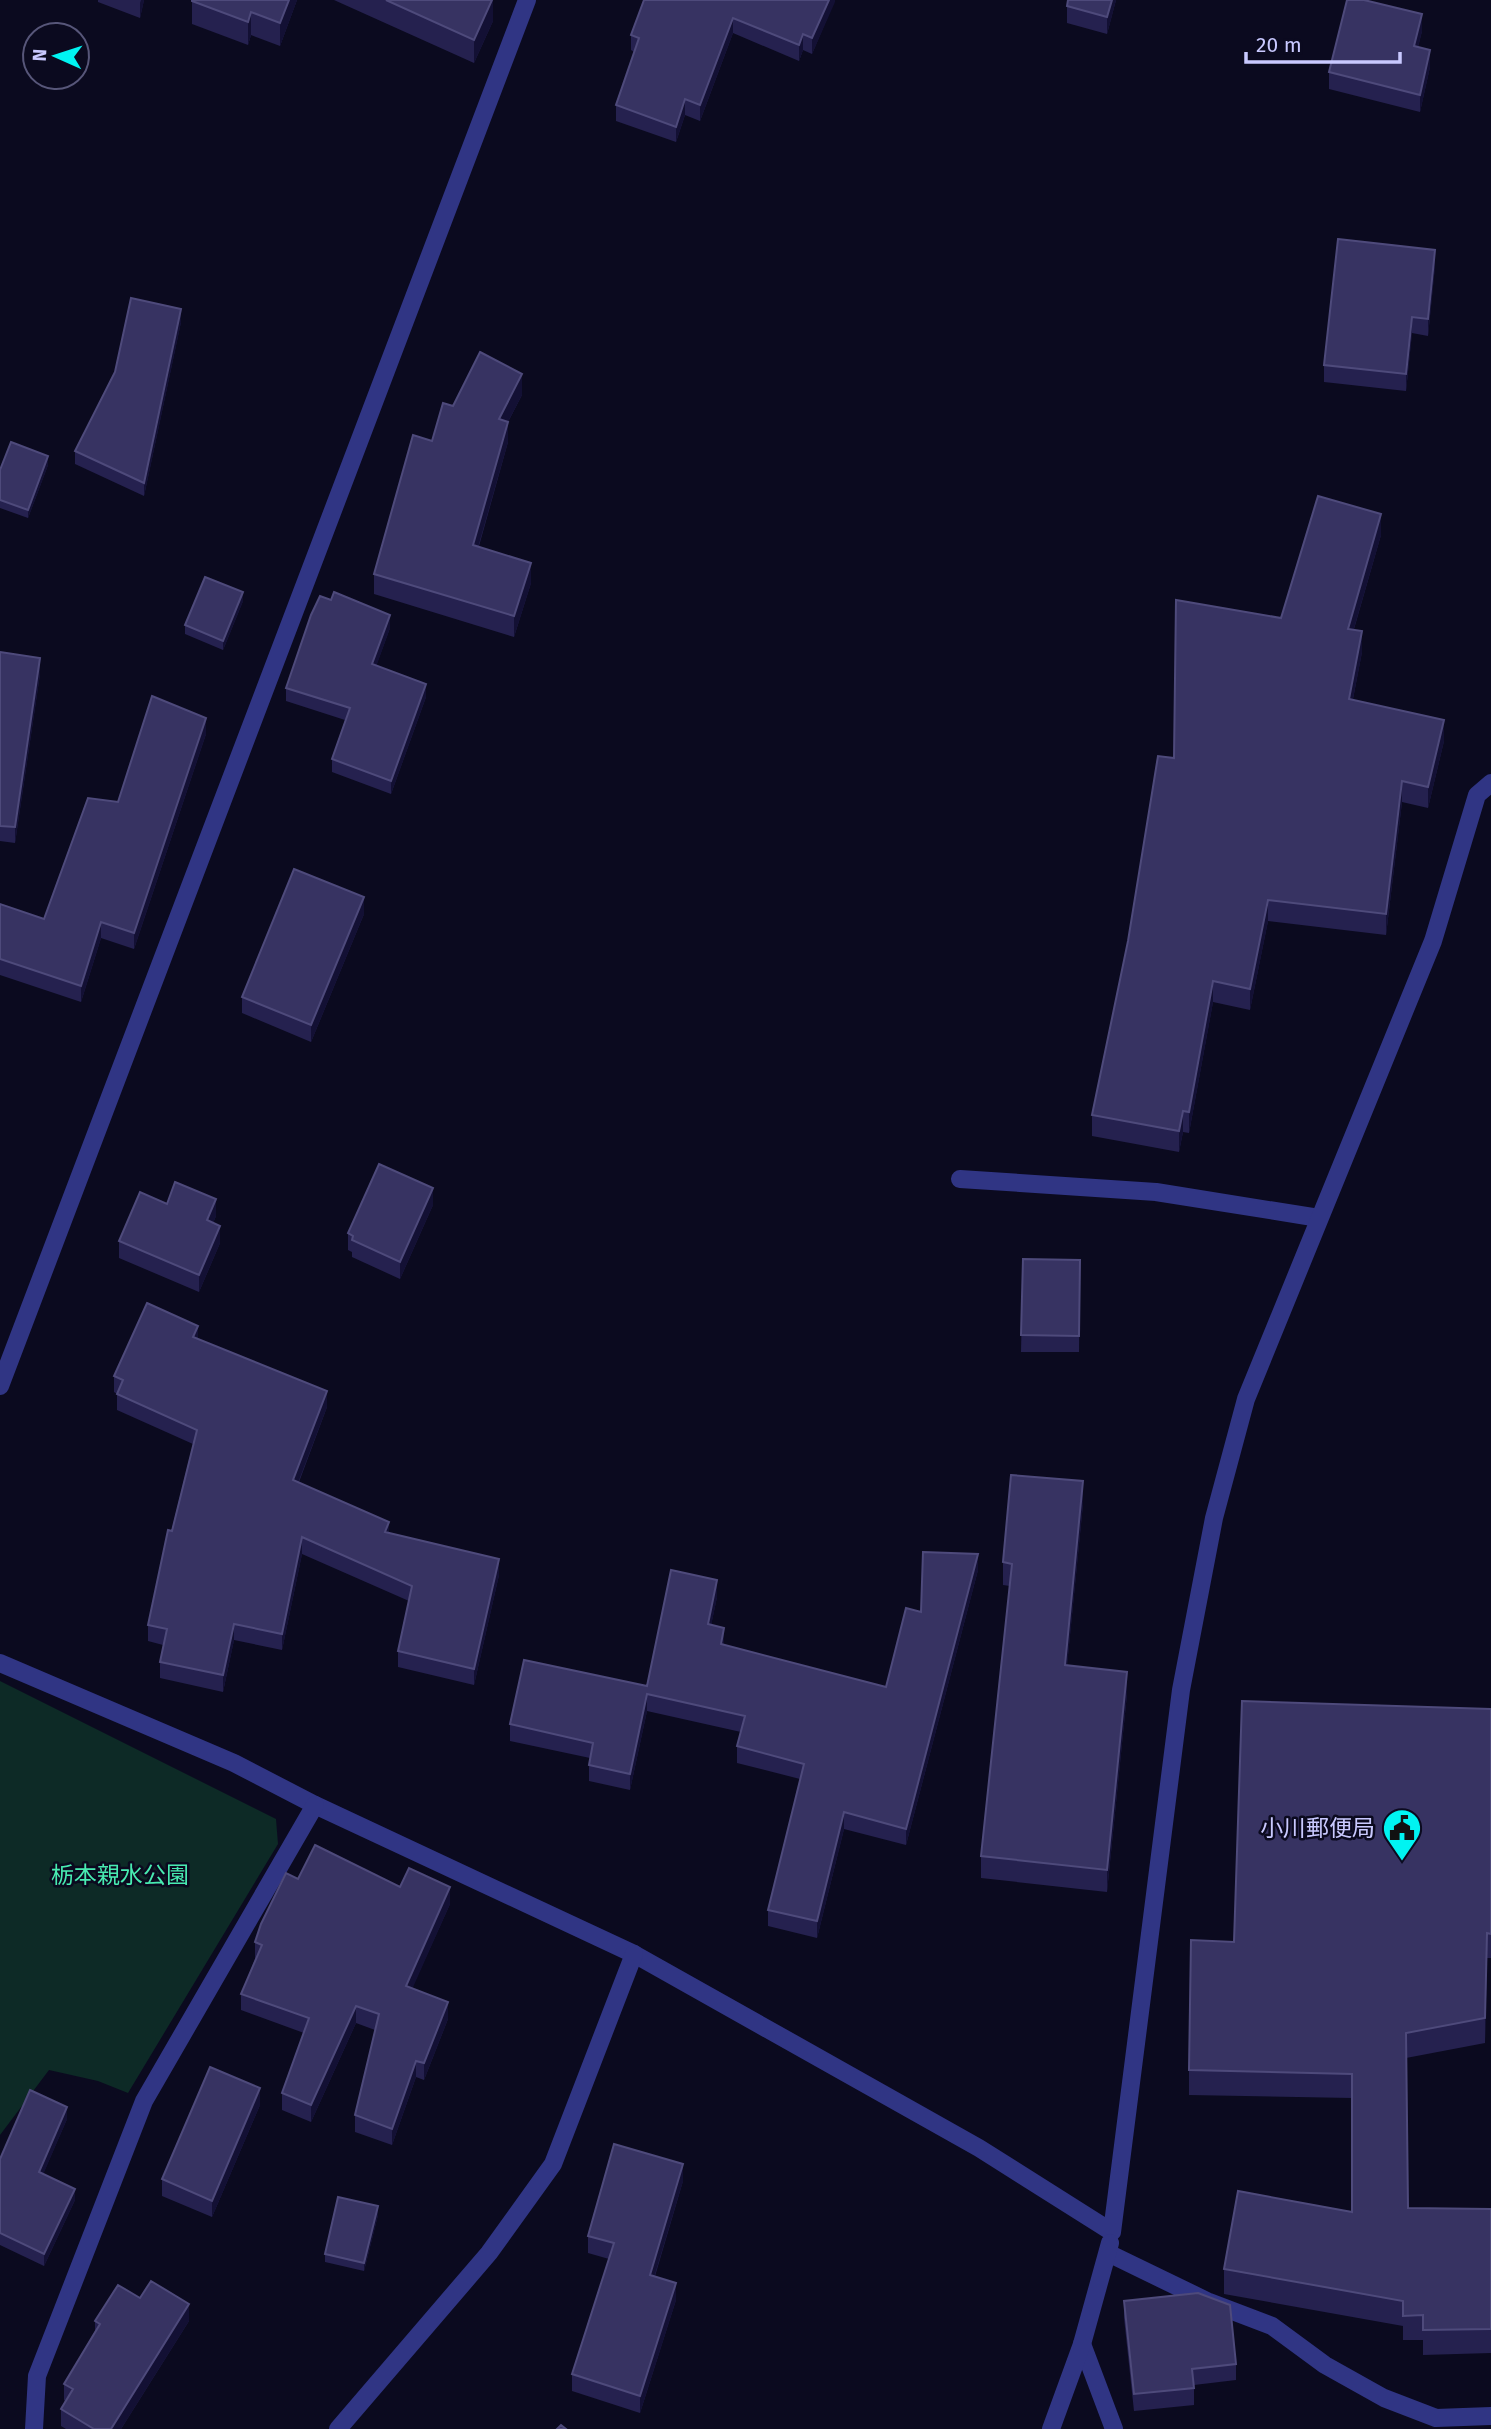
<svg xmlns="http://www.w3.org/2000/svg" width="1491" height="2429" font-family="'Fira Sans','Noto Sans JP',sans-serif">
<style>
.green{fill:#0d2a26}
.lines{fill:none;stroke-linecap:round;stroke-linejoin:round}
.service{stroke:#303584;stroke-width:18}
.minor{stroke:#303584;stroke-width:18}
.wall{fill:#25214f}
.shaded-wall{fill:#131034}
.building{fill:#373362;stroke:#4e4a7b;stroke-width:2}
.labels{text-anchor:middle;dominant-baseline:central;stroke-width:5;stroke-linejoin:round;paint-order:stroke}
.poi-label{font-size:23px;fill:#c9c9ff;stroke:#0b0a1f;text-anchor:end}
.park-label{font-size:23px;fill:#48ebb1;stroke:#0b0a1f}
</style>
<rect width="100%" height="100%" fill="#0b0a1f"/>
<!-- green -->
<path class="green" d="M0,1681L276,1819L278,1844L128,2093L98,2081L49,2070L0,2135Z"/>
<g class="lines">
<!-- service -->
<path class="service" d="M960,1179L1156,1192L1319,1218"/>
<!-- minor -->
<g class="minor">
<path d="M0,1386L527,0"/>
<path d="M0,1663L234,1763L315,1805L634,1954L979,2148L1112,2232L1181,1690L1214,1518L1246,1399L1433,941L1477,795L1491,783"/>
<path d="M1108,2253L1209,2302L1272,2326L1325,2365L1384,2398L1436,2418L1491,2416"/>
<path d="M1082,2344L1114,2429"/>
<path d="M34,2429L37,2376L144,2101L315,1805"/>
<path d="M338,2429L489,2253L553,2164L634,1954"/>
<path d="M1051,2429L1082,2344L1110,2243"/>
</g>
</g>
<!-- wall -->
<g class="wall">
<path d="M98,0H144L140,18L98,2Z"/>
<path d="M192,0H297L280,46L251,35L248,45L192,24Z"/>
<path d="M334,0H493V21L474,63Z"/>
<path d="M835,0L812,54L803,50L799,61L733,33L700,121L685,115L676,142L616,121V105L634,52L631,50V35Z"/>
<path d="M1068,0H1116L1107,34L1067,23V6Z"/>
<path d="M1422,31L1418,47L1430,67L1420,112L1329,89V72Z"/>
<path d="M1435,266L1428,336L1412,333L1406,391L1324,382V365Z"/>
<path d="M181,322L144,496L75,464V451Z"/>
<path d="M522,395L508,422V442L479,546L531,583L514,637L374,594V574L432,441L453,406Z"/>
<path d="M48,465L28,518L0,508V470Z"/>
<path d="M1381,535L1354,629L1362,652L1353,699L1444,741L1428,808L1402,802L1386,935L1268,921L1250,1010L1213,1002L1189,1133L1183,1132L1179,1152L1092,1136V1115L1174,758L1281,618Z"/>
<path d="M243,601L223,650L185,634V625Z"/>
<path d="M390,628L376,666L426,697L391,794L332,772V759L345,720L286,701V688Z"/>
<path d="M0,652L40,674L15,843L0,841Z"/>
<path d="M206,734L134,949L101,938L81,1002L0,975V904L44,919L118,802Z"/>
<path d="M364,914L311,1042L242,1013V997Z"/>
<path d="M167,1204L216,1216L213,1223L220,1243L199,1292L119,1258V1241Z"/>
<path d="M433,1205L400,1279L352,1257V1252L348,1250V1233Z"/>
<path d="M1023,1259L1080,1260L1079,1352H1021Z"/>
<path d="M198,1339L327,1407L299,1482L389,1533L499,1575L474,1685L398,1667V1651L409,1601L302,1554L282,1650L234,1640L223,1692L160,1678V1662L163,1645L148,1641V1625L193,1444L117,1410V1394L114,1392V1376Z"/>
<path d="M1083,1504L1067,1665L1127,1694L1107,1892L981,1878V1856L1010,1586L1003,1585V1562Z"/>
<path d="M978,1570L906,1845L844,1829L817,1938L768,1926V1910L800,1779L737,1763V1746L741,1732L647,1711L630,1790L589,1781V1765L590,1758L510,1741V1724L647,1686L717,1597L711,1625L724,1645L886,1687L921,1612Z"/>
<path d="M1491,1709V1958H1487L1485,2043L1406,2058L1408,2208L1491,2209V2353L1423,2355V2340H1403V2326L1224,2294V2269L1352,2212V2098L1189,2095V2070L1234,1942Z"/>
<path d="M298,1879L400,1887L450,1904L412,1988L448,2019L424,2080L416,2077L392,2145L355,2132V2115L375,2030L356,2023L311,2122L282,2110V2093L304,2033L241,2010V1994L255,1959V1942Z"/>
<path d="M260,2105L212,2217L162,2196V2179Z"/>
<path d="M67,2119L43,2174L75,2200L44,2266L0,2245V2159Z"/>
<path d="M683,2181L655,2276L676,2300L640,2413L572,2391V2374L609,2259L588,2253V2236Z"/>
<path d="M378,2215L364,2271L325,2262V2254Z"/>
<path d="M140,2298L189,2321L121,2429H66L61,2426V2409L65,2401L64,2400V2384L95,2331V2321Z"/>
<path d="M1124,2301L1236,2364V2380L1194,2385V2405L1134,2411L1124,2318Z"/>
</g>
<!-- shaded-wall -->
<g class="shaded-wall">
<path d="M141,0H144L140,18V3Z"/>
<path d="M289,0H297L280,46V23Z"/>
<path d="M492,0H493V21L474,63V40Z"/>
<path d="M829,0H835V2L812,54V38Z"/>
<path d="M1112,0H1116L1107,34V17Z"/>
<path d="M251,12V35L248,45V22Z"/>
<path d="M1422,14V31L1414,63V46Z"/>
<path d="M733,18V33L700,121V105Z"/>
<path d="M803,34V50L799,61V45Z"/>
<path d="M1430,50V67L1420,112V95Z"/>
<path d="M685,99V115L676,142V127Z"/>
<path d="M1435,250V266L1428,336V319Z"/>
<path d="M181,309V322L144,496V483Z"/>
<path d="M1412,317V333L1406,391V374Z"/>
<path d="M522,374V395L499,439V419Z"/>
<path d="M508,422V442L473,565V545Z"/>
<path d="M48,456V465L28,518V510Z"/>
<path d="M1381,514V535L1348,649V629Z"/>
<path d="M531,563V583L514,637V616Z"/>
<path d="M243,592V601L223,650V641Z"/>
<path d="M390,615V628L372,678V664Z"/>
<path d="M1362,631V652L1349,719V699Z"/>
<path d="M40,658V674L15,843V827Z"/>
<path d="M426,684V697L391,794V781Z"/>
<path d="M206,718V734L134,949V933Z"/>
<path d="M1444,720V741L1428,808V787Z"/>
<path d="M1402,781V802L1386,935V914Z"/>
<path d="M364,897V914L311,1042V1025Z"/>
<path d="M1268,900V921L1250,1010V989Z"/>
<path d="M101,922V938L81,1002V986Z"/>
<path d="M1213,981V1002L1189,1133V1112Z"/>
<path d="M1183,1111V1132L1179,1152V1131Z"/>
<path d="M433,1188V1205L400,1279V1262Z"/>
<path d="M216,1199V1216L207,1237V1220Z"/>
<path d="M220,1226V1243L199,1292V1275Z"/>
<path d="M198,1326V1342L193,1337Z"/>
<path d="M327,1391V1407L293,1496V1480Z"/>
<path d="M1083,1481V1504L1065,1687V1665Z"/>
<path d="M389,1522V1538L385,1532Z"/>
<path d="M302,1537V1554L282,1650V1634Z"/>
<path d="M978,1554V1570L906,1845V1829Z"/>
<path d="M499,1559V1575L474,1685V1669Z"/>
<path d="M717,1580V1597L708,1641V1624Z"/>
<path d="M234,1624V1640L223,1692V1675Z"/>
<path d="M724,1628V1644L721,1661V1644Z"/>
<path d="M1127,1672V1694L1107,1892V1870Z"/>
<path d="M647,1694V1711L630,1790V1774Z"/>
<path d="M844,1812V1829L817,1938V1921Z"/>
<path d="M450,1887V1904L406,2003V1986Z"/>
<path d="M1487,1933V1958L1485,2043V2018Z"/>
<path d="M448,2002V2019L424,2080V2063Z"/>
<path d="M356,2006V2023L311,2122V2105Z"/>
<path d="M416,2061V2077L392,2145V2129Z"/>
<path d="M260,2088V2105L212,2217V2201Z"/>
<path d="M67,2107V2119L39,2184V2172Z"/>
<path d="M683,2164V2181L650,2291V2275Z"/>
<path d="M75,2189V2200L44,2266V2254Z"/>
<path d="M378,2206V2215L364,2271V2263Z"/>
<path d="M676,2283V2300L640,2413V2396Z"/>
<path d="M189,2304V2321L121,2429H111Z"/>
</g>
<!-- building -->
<g class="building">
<path d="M192,0H289L280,23L251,12L248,22L192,1Z"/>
<path d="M386,0H492L474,40Z"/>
<path d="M644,0H829L812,38L803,34L799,45L733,18L700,105L685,99L676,127L616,105L639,38L631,35Z"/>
<path d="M1068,0H1112L1107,17L1067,6Z"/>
<path d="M1347,0H1364L1422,14L1414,46L1430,50L1420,95L1329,72Z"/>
<path d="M1338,239L1435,250L1428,319L1412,317L1406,374L1324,365Z"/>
<path d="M131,298L181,309L144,483L75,451L115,372Z"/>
<path d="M480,352L522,374L499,419L508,422L473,545L531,563L514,616L374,574L413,435L432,441L443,403L453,406Z"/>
<path d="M11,442L48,456L28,510L0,500V470Z"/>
<path d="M1318,496L1381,514L1348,629L1362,631L1349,699L1444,720L1428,787L1402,781L1386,914L1268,900L1250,989L1213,981L1189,1112L1183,1111L1179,1131L1092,1115L1128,941L1158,756L1174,758L1176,600L1281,618Z"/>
<path d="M205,577L243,592L223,641L185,625Z"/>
<path d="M334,592L390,615L372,664L426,684L391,781L332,759L350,708L286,688L311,615L320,596L331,600Z"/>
<path d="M0,652L40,658L15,827L0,826Z"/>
<path d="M152,696L206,718L134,933L101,922L81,986L0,959V904L44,919L88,798L118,802Z"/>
<path d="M294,869L364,897L311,1025L242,997Z"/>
<path d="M379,1164L433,1188L400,1262L352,1240L353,1236L348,1233Z"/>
<path d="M175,1182L216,1199L207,1220L220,1226L199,1275L119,1241L140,1192L167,1204Z"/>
<path d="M1023,1259L1080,1260L1079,1336L1021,1335Z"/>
<path d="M147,1303L198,1326L193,1337L327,1391L293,1480L389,1522L385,1532L499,1559L474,1669L398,1651L412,1586L302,1537L282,1634L234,1624L223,1675L160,1662L167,1629L148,1625L168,1530L172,1531L197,1430L117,1394L123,1380L114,1376Z"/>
<path d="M1011,1475L1083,1481L1065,1665L1127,1672L1107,1870L981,1856L1012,1564L1003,1562Z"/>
<path d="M923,1552L978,1554L906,1829L844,1812L817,1921L768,1910L804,1764L737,1746L745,1716L647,1694L630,1774L589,1765L593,1743L510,1724L524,1660L647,1686L671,1570L717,1580L708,1624L724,1628L721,1644L886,1687L906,1608L921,1612Z"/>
<path d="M1242,1701L1491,1709V1934L1487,1933L1485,2018L1406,2033L1408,2208L1491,2209V2329L1423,2330V2315L1403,2316V2301L1224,2269L1238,2191L1352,2212V2074L1189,2070L1191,1940L1234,1942Z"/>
<path d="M315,1845L400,1887L409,1868L450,1887L406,1986L448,2002L424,2063L416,2061L392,2129L355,2115L379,2014L356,2006L311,2105L282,2093L309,2018L241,1994L262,1945L255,1942L261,1924L286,1873L298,1879Z"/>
<path d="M210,2067L260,2088L212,2201L162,2179Z"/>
<path d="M30,2090L67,2107L39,2172L75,2189L44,2254L0,2233V2159Z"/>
<path d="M614,2144L683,2164L650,2275L676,2283L640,2396L572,2374L614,2243L588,2236Z"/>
<path d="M338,2197L378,2206L364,2263L325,2254Z"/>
<path d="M151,2281L189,2304L111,2429H94L61,2409L73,2389L64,2384L100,2324L95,2321L118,2285L140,2298Z"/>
<path d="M1198,2293L1230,2305L1236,2364L1192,2369L1194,2388L1134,2394L1124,2301Z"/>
<path d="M561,2425L566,2429H557Z"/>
</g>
<!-- icons -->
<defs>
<g id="civic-pin" transform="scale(2.0125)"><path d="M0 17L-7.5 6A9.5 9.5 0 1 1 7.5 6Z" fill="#00f4f2" stroke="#0b0a1f"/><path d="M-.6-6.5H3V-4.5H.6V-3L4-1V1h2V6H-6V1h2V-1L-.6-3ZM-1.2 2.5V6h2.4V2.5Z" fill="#111"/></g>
</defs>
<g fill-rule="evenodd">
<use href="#civic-pin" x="1402" y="1828"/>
</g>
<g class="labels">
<!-- poi labels -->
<g class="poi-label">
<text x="1375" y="1828">小川郵便局</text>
</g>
<!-- park labels -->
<g class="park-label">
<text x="120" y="1875">栃本親水公園</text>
</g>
</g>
<!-- north arrow -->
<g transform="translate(56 56) rotate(273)"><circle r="33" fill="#0b0a1f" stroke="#575679" stroke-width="2"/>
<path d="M0-5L12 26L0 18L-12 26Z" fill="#00f4f2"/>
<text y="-10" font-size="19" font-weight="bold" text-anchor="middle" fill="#c9c9ff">N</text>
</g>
<!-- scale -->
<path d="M1246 52v10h154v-10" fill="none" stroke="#c9c9ff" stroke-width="3.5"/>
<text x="1256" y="52" font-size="21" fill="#c9c9ff" stroke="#0b0a1f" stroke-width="5" paint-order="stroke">20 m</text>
</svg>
